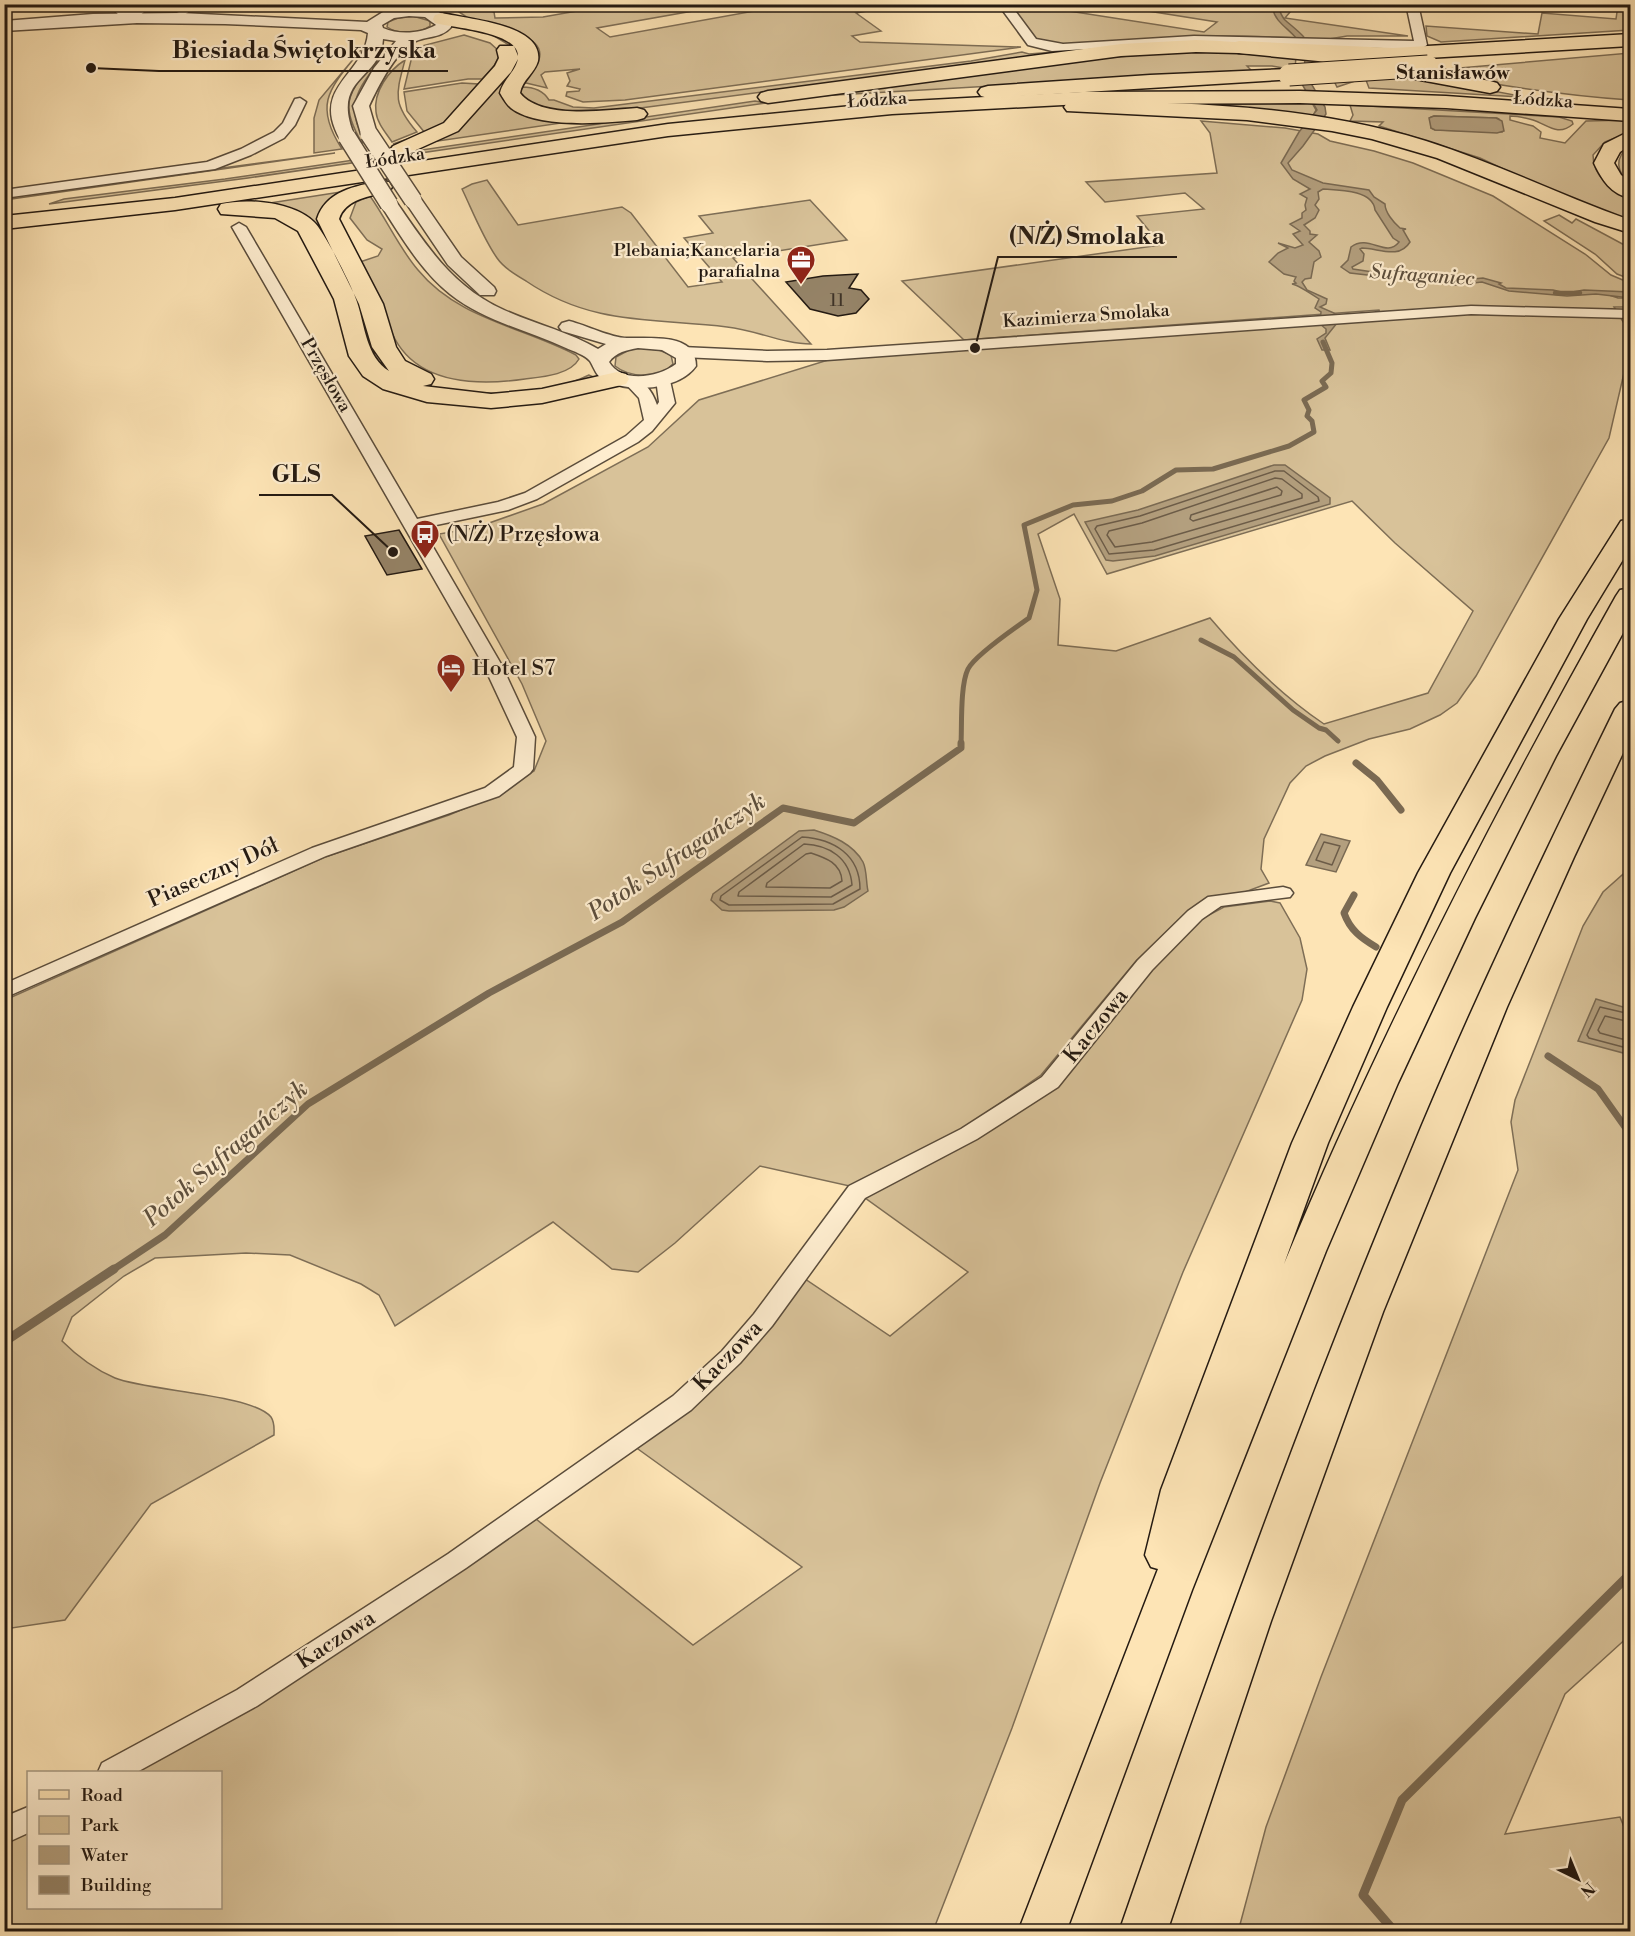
<svg xmlns="http://www.w3.org/2000/svg" width="1635" height="1936" font-family="'Libre Bodoni',serif">
<style>
.green{fill:#d8c299;stroke:#7e6e56;stroke-width:1.5;fill-rule:evenodd}
.water{fill:#b39f7e;stroke:#7a6a53;stroke-width:1.5}
.lines{fill:none;stroke-linecap:round;stroke-linejoin:round}
.shore{stroke:#6c5c48;stroke-width:1.5}
.stream-far3{stroke:#7a6a53;stroke-width:4.5}
.stream-far2{stroke:#7a6a53;stroke-width:5}
.stream-far1{stroke:#7a6a53;stroke-width:7}
.stream{stroke:#7a6a53;stroke-width:9}
.building{fill:#958367;stroke:#241a12;stroke-width:1.5}
.minor-casing{stroke:#5a4c3b;stroke-width:3}
.tertiary-casing{stroke:#5a4c3b;stroke-width:3}
.primary-casing{stroke:#241a12;stroke-width:3}
.motorway-casing{stroke:#241a12;stroke-width:3}
.minor{fill:#feedcf;fill-rule:evenodd}
.tertiary{fill:#feedcf;fill-rule:evenodd}
.primary{fill:#fde4b5;fill-rule:evenodd}
.motorway{fill:#fde4b5;fill-rule:evenodd}
.tertiary-bridge-casing{stroke:#5a4c3b;stroke-width:20;stroke-linecap:butt}
.motorway-bridge-casing{stroke:#241a12;stroke-width:23;stroke-linecap:butt}
.tertiary-bridge{stroke:#feedcf;stroke-width:17}
.motorway-bridge{stroke:#fde4b5;stroke-width:21}
.labels{text-anchor:middle;dominant-baseline:central;stroke-width:4.5;stroke-linejoin:round;paint-order:stroke}
.far-number-label{font-size:16px;fill:#403427}
.far-street-label{font-size:18px;fill:#241a12;stroke:#feedcf}
.far-poi-label{font-size:18px;fill:#241a12;stroke:#feedcf;text-anchor:end}
.far-neighbourhood-label{font-size:20px;font-weight:bold;fill:#241a12;stroke:#feedcf}
.far-water-label{font-size:20px;font-style:italic;fill:#5d4f3d;stroke:#feedcf}
.poi-label{font-size:22px;fill:#241a12;stroke:#feedcf;text-anchor:start}
.street-label{font-size:22px;fill:#241a12;stroke:#feedcf}
.water-label{font-size:24px;font-style:italic;fill:#5d4f3d;stroke:#feedcf}
.leader{fill:none;stroke:#241a12;stroke-width:2}
.callout-dot{fill:#241a12;stroke:#feedcf;stroke-width:2}
.callout-label{font-size:24px;text-anchor:middle;font-weight:bold;fill:#241a12;stroke:#feedcf;stroke-width:4.5;stroke-linejoin:round;paint-order:stroke}
</style>
<rect width="100%" height="100%" fill="#fde4b5"/>
<filter id="stains"><feTurbulence type="fractalNoise" baseFrequency=".00333" numOctaves="4"/><feColorMatrix values="0 0 0 0 .2 0 0 0 0 .09 0 0 0 0 .02 0 0 0 .5 -.17"/></filter>
<radialGradient id="worn" r=".72"><stop offset=".6" stop-color="#630" stop-opacity="0"/><stop offset="1" stop-color="#630" stop-opacity=".3"/></radialGradient>
<!-- green -->
<g class="green">
<path d="M461,4L491,5V11L494,12L495,18L543,17L611,5H727L597,28L610,37L787,5H887L891,7L856,13L881,31L852,36L860,42L1021,47L625,100L583,102L566,96L567,92L579,91L580,89L567,86L570,81L567,73L580,69L545,72L541,75L547,88L522,82C571,37 507,32 476,22C470,20 464,15 459,12Z"/>
<path d="M284,5V4L388,5C361,17 313,10 283,8Z"/>
<path d="M1110,5H1296L1285,18L1408,36H1347L1329,39C1282,38 1235,34 1188,37C1138,39 1086,49 1037,43L1014,9L1043,7L1204,32L1217,22Z"/>
<path d="M1618,5H1630V30L1441,42L1427,36L1426,26L1538,34L1542,13L1616,19Z"/>
<path d="M413,16L430,21V26C418,34 399,35 387,27L388,22L398,18Z"/>
<path d="M469,27L509,39L522,56L502,91L575,121L431,142L514,48L491,34L467,29Z"/>
<path d="M464,35L490,43L499,51C500,62 489,72 482,79H468L404,89L414,48Z"/>
<path d="M1122,45L610,112C586,113 532,116 520,92L522,87C534,87 543,90 549,100H554L573,107L594,108L971,61L1022,52L1029,54L1054,52Z"/>
<path d="M382,47L392,48C366,78 339,101 366,142L362,143C342,109 345,97 369,67C373,60 379,54 382,47Z"/>
<path d="M361,50C331,87 312,103 342,149L314,153V118L319,100Z"/>
<path d="M1223,51L1296,56L1295,70L1272,66H1247L1252,71L801,97C941,79 1081,54 1223,51Z"/>
<path d="M1630,53V100C1561,95 1493,85 1425,71Z"/>
<path d="M405,60C396,94 392,103 417,132L392,142C386,133 377,123 376,112C373,92 389,70 405,60Z"/>
<path d="M1398,73L1520,96V97L1369,88L1366,80L1355,81L1337,87L1332,77Z"/>
<path d="M462,83L478,84L447,122L415,139L393,144L425,133L407,111L404,92Z"/>
<path d="M755,101L766,103L248,178L49,204L64,199L225,179Z"/>
<path d="M1312,103L1316,110L1313,116L1235,107L1174,104Z"/>
<path d="M1350,105L1559,117L1572,121L1573,124C1558,137 1548,125 1533,120C1526,118 1517,116 1510,116V120L1533,126L1541,132L1540,138L1565,143L1586,121L1630,120V132L1605,142L1593,155C1593,178 1612,188 1630,199V222L1544,188L1480,158L1379,126L1383,122L1350,121L1353,115ZM1434,116L1497,118L1499,119L1502,132L1435,130L1431,128V117Z"/>
<path d="M1201,121L1285,128L1318,134L1330,141L1374,151L1413,163L1493,196L1585,254L1611,275L1630,283V292H1600L1618,298H1630V307H1614L1630,333V347L1609,438L1476,676L1457,703L1440,715L1410,729L1369,739L1325,756L1306,766L1290,783L1264,839L1261,869L1269,883L1245,892L1209,897L1187,912L1136,961L1041,1075L963,1129L854,1187L760,1166L675,1243L638,1272L612,1269L553,1222L395,1326L379,1295L361,1284L290,1255L246,1253L155,1258L124,1276L72,1317L62,1341C78,1357 94,1369 115,1378C147,1391 252,1394 271,1417C275,1423 274,1428 274,1435L151,1504L65,1620L5,1629V1000L325,857L449,815L492,797L534,771L546,741L522,684L439,534L475,528L543,504L648,447L699,400L828,360L1381,317L1379,310L964,340L902,281L1161,245L1137,216L1204,209L1185,193L1105,202L1086,182L1217,173L1210,133ZM1352,501L1395,543L1473,611L1428,693L1324,724C1281,695 1244,658 1210,618L1116,651L1058,645L1060,599L1038,534L1074,514L1107,574Z"/>
<path d="M1630,145V185C1616,171 1614,158 1630,145Z"/>
<path d="M335,153L5,200L4,197Z"/>
<path d="M487,180L518,225L622,207L631,213L688,287L722,282L684,238L713,233L699,216L810,200L847,240L733,258L811,344C783,344 756,330 727,327C653,318 592,326 526,281C516,275 504,268 497,258C483,238 473,212 462,189L472,184Z"/>
<path d="M347,191L333,200L356,289L420,384C469,397 543,398 589,375L596,378L531,393L459,395L399,380L375,361L317,228L251,206Z"/>
<path d="M370,196C387,220 399,248 418,270C458,319 523,327 576,355L579,359C570,375 542,377 525,379C476,386 415,385 392,333C381,309 375,285 360,262L378,256L382,249L367,240L350,218L356,202Z"/>
<path d="M1559,215L1572,223L1576,219L1630,248V279L1617,274L1595,254L1544,221Z"/>
<path d="M639,348L659,350L671,355L673,364C660,379 630,378 615,366L616,357L629,350Z"/>
<path d="M1630,868V1635L1565,1694L1505,1834L1620,1817L1630,1842V1931L1238,1932L1266,1827L1321,1677L1518,1170L1511,1122L1515,1100L1583,926L1603,892Z"/>
<path d="M1270,901L1280,903L1300,938L1307,969L1302,1000L1183,1272L1100,1483L1012,1728L933,1931L5,1932V1842L28,1829V1908H220V1772H132L253,1707L531,1515L693,1645L802,1567L631,1444L802,1277L890,1336L968,1272L861,1195L1056,1087L1152,968L1203,918L1224,907Z"/>
</g>
<!-- water -->
<g class="water">
<path d="M1276,4C1280,10 1281,16 1285,20C1307,39 1321,47 1309,80L1325,107L1326,114L1303,146L1288,163L1292,170L1323,183L1369,190L1374,197L1385,204C1385,212 1393,222 1400,228L1406,229L1403,230L1410,242C1399,260 1378,248 1362,248L1360,249L1364,254L1363,261L1352,267L1353,269L1393,275L1408,274L1452,281L1483,278L1501,283L1499,284L1506,288L1553,290L1566,293L1584,290L1630,292V298L1596,294L1567,296L1509,291L1482,282L1455,285L1350,273L1341,267L1348,260L1351,247C1369,233 1386,259 1399,242L1393,238L1375,210C1373,190 1339,190 1323,189L1318,192L1319,199L1315,205L1319,210L1315,218L1304,225L1310,231V234L1317,235L1309,242L1319,251L1321,257L1314,262L1311,278L1305,279L1302,282L1307,290L1327,299L1326,304L1320,307L1334,313L1337,323L1325,338L1330,350H1322L1317,339L1326,333V329L1320,324L1321,312L1315,308L1319,299C1313,295 1298,285 1292,284L1296,283L1294,281L1296,277L1284,274L1269,262L1278,253L1288,248L1278,243L1295,248L1303,245L1293,234L1300,231L1290,224L1302,218V213L1306,210L1305,205L1307,198L1300,194L1310,189L1293,179L1281,163L1299,132L1317,110L1299,79C1321,37 1276,32 1273,9L1270,6Z"/>
<path d="M1434,116L1496,118L1502,121L1504,131L1497,133L1435,130L1431,128L1429,118Z"/>
<path d="M1274,465H1285L1330,498V504L1155,556L1113,561L1106,560L1085,522L1138,510Z"/>
<path d="M814,830C833,836 853,844 863,862C867,870 866,883 868,891L844,907L834,910L729,911L722,910L711,900L713,894L799,831Z"/>
<path d="M1321,834L1350,841L1336,872L1306,865Z"/>
<path d="M1596,999L1630,1009V1046L1627,1054L1578,1041Z"/>
</g>
<g class="lines">
<!-- shore -->
<g class="shore">
<path d="M1275,471H1284L1318,497L1319,501L1154,550L1109,554L1095,529L1097,526L1140,516Z"/>
<path d="M1275,478L1282,479L1302,494V498L1152,542L1115,547L1107,535L1109,531L1142,523Z"/>
<path d="M1277,487L1282,491L1281,495L1193,521L1190,519L1191,515Z"/>
<path d="M802,837C834,839 860,855 860,889L833,904L729,905L720,900L721,896Z"/>
<path d="M1324,842L1340,846L1332,865L1316,860Z"/>
<path d="M804,844C829,845 850,858 852,885L831,897L738,896L739,892Z"/>
<path d="M811,853C826,858 841,863 842,881L830,888L766,887L767,883L806,854Z"/>
<path d="M1630,1014L1600,1007L1587,1035L1589,1038L1623,1047L1630,1045"/>
<path d="M1630,1022L1605,1016L1598,1030L1600,1033L1622,1039L1630,1038"/>
</g>
<!-- stream-far3 -->
<path class="stream-far3" d="M1555,293H1580"/>
<!-- stream-far2 -->
<g class="stream-far2">
<path d="M1201,640L1234,657L1293,710L1319,728L1326,730L1338,741"/>
<path d="M961,744C962,726 960,685 968,669C975,655 1015,628 1029,618L1037,590L1024,525L1073,505L1112,501L1142,491L1176,470L1213,469L1289,446L1314,432L1312,421L1307,416L1309,410L1304,400L1326,387L1322,381L1331,373L1332,363L1323,342"/>
</g>
<!-- stream-far1 -->
<g class="stream-far1">
<path d="M1356,763L1377,780L1401,810"/>
<path d="M1354,895L1344,913C1350,930 1361,938 1376,947"/>
<path d="M1548,1056L1598,1089L1630,1134"/>
<path d="M1630,1145L1627,1148L1630,1156"/>
<path d="M111,1271L165,1235L308,1104L489,993L622,922L783,808L854,823L961,748V743"/>
</g>
<!-- stream -->
<g class="stream">
<path d="M4,1342L114,1269"/>
<path d="M1395,1932L1363,1895L1402,1800L1630,1574"/>
</g>
</g>
<!-- building -->
<g class="building">
<path d="M858,274L849,288L861,290L869,299L856,313L838,316L810,309L786,282L823,276Z"/>
<path d="M399,530L422,569L387,575L365,536Z"/>
</g>
<g class="lines">
<!-- minor casing -->
<g class="minor-casing">
<g id="minor">
<path d="M119,4H131L129,12L138,4H150C141,19 127,25 115,11Z"/>
<path d="M157,4H176L190,11L184,15Z"/>
<path d="M998,4H1010L1036,39L1063,44L1194,36L1414,41L1406,4H1418L1427,45L1421,49L1383,48L1194,43L1052,51L1028,45Z"/>
<path d="M300,98L306,102L295,125L284,138L251,155L215,169L4,198V190L207,162L241,149L274,132L283,123L295,99Z"/>
<path d="M239,223L246,227L417,519L498,502L525,493L626,436L644,420L639,398L623,381L626,378C641,374 653,392 657,405L659,402L656,379L659,376H669L675,403L652,431L638,442L537,499L508,510L422,528L501,664L535,737L533,769L530,773L499,796L326,856L4,998V984L312,848L485,788L514,767L517,737L483,664L232,227Z"/>
<path d="M1471,306L1630,310V318L1471,314L827,360L767,361L682,357L674,352L682,347L767,351L827,350Z"/>
<path d="M1283,887L1290,889L1293,893L1290,897L1221,906L1202,919L1152,970L1058,1087L977,1139L865,1198L772,1326L740,1363L691,1410L466,1568L257,1706L137,1772H98L102,1763L237,1690L448,1554L673,1396L722,1351L754,1314L849,1186L961,1129L1042,1077L1138,960L1188,911L1208,897Z"/>
<path d="M28,1807V1833L4,1844V1817Z"/>
</g>
</g>
<!-- tertiary casing -->
<g class="tertiary-casing">
<g id="tertiary">
<path d="M409,7C424,7 441,9 452,22L451,27C442,38 428,36 416,41C396,50 378,87 369,106L377,134L369,139L361,134L353,106L374,68L396,41L383,39C381,81 329,76 355,137L347,142C339,140 338,136 335,129C317,85 365,72 368,33L361,30L225,24L137,23L4,31V21L93,14L181,13L367,22L383,12ZM409,16L425,17L436,25C420,34 399,35 383,28L382,25L394,18Z"/>
<path d="M413,195L419,196L461,257L494,287L496,291L494,295H480L448,265L404,200L407,196Z"/>
<path d="M389,199L395,200C426,245 452,287 504,310C535,324 569,332 598,349L606,344L562,331L559,327L562,323L569,321C586,325 611,338 627,338C650,339 696,332 696,366C679,390 631,393 606,381C596,377 595,369 590,361C585,355 573,351 566,348C527,330 484,321 450,294C420,270 401,236 380,204L383,200ZM638,348L662,350L676,358V364C659,377 622,384 609,362C616,352 627,350 638,348Z"/>
</g>
</g>
<!-- primary casing -->
<g class="primary-casing">
<g id="primary">
<path d="M442,13C466,19 544,24 538,61C535,73 522,80 520,93C541,120 606,110 637,108L644,110L647,114L644,118L637,120C605,123 538,129 511,108C507,105 503,98 500,93C503,80 515,72 518,59L511,72L458,131L407,154L400,156L393,154L390,150L393,146L444,123L495,66L499,58L497,50L500,46H514L518,56C518,32 454,28 435,23L433,19L435,15Z"/>
<path d="M1196,40C1296,43 1392,63 1490,81L1497,83L1500,87L1497,91L1490,93L1318,61L1239,53L1196,52L1121,56L768,103L761,101L758,97L761,93L768,91L1121,44Z"/>
<path d="M1300,91L1446,96L1630,109V121L1446,108L1300,103L1082,104L892,114L668,136L175,210L4,229V216L175,198L668,124L892,102L1082,92Z"/>
<path d="M381,181L389,182L392,187L389,192C370,196 345,199 339,219L383,304L396,347L405,361L431,374L434,379L431,384L423,386L491,394L542,389L617,372L626,374L629,379L626,384L542,403L491,408L427,402L383,389L363,376L349,356L334,299L298,231L275,218L221,214L218,209L221,204C248,198 293,202 314,222C324,231 353,288 357,302C365,326 366,357 389,371L372,347L359,304L317,219C326,191 355,186 381,181Z"/>
</g>
</g>
<!-- motorway casing -->
<g class="motorway-casing">
<g id="motorway">
<path d="M1630,34V46L1393,60L1239,53L1232,51L1229,47L1232,43L1239,41L1393,48Z"/>
<path d="M1289,69L1296,71L1299,75L1296,79L988,98L981,96L978,92L981,88L988,86L1150,75Z"/>
<path d="M1074,101C1192,102 1312,106 1426,141C1496,163 1562,196 1630,220V233L1595,222L1437,158L1372,139L1332,131L1247,120L1067,111L1064,107L1067,103Z"/>
<path d="M1630,131V145L1620,152L1614,163L1621,175L1630,182V198C1611,194 1602,180 1594,163L1604,144Z"/>
<path d="M1630,519V548L1587,619L1450,873L1387,1007L1328,1143L1284,1264C1380,1034 1494,813 1616,596L1620,590L1630,588V620L1556,756L1475,918L1398,1083L1326,1251L1192,1590L1066,1932H1018L1158,1569L1151,1567L1145,1555L1161,1490L1292,1143L1353,1007L1418,873L1559,619L1621,521Z"/>
<path d="M1630,700V738L1574,857L1507,1007L1383,1312L1271,1621L1167,1932H1119C1209,1672 1301,1414 1407,1161C1470,1007 1542,858 1615,709L1620,703Z"/>
</g>
</g>
<!-- minor -->
<use href="#minor" class="minor"/>
<!-- tertiary -->
<use href="#tertiary" class="tertiary"/>
<!-- primary -->
<use href="#primary" class="primary"/>
<!-- motorway -->
<use href="#motorway" class="motorway"/>
<!-- tertiary-bridge casing -->
<g class="tertiary-bridge-casing">
<g id="tertiary-bridge">
<path d="M369,134L413,200"/>
<path d="M347,137L389,204"/>
</g>
</g>
<!-- motorway-bridge casing -->
<g class="motorway-bridge-casing">
<path id="motorway-bridge" d="M1289,75L1428,66"/>
</g>
<!-- tertiary-bridge -->
<use href="#tertiary-bridge" class="tertiary-bridge"/>
<!-- motorway-bridge -->
<use href="#motorway-bridge" class="motorway-bridge"/>
</g>
<!-- icons -->
<defs>
<g id="office-pin" transform="scale(1.5)"><path d="M0 17L-7.5 6A9.5 9.5 0 1 1 7.5 6Z" fill="#8f2418" stroke="#feedcf"/><path d="M-6-3h4V-5.5h4V-3h4V5H-6ZM-1-4.5V-3h2v-1.5ZM-6 0V1H6V0Z" fill="#fff"/></g>
<g id="bus-pin" transform="scale(1.5)"><path d="M0 17L-7.5 6A9.5 9.5 0 1 1 7.5 6Z" fill="#8f2418" stroke="#feedcf"/><path d="M-5-6H5V4H4V6H2V4H-2V6H-4V4H-5ZM-3.5-4V0h7V-4ZM-3.5 1.2v1.5H-2V1.2ZM2 1.2v1.5H3.5V1.2Z" fill="#fff"/></g>
<g id="hotel-pin" transform="scale(1.5)"><path d="M0 17L-7.5 6A9.5 9.5 0 1 1 7.5 6Z" fill="#8f2418" stroke="#feedcf"/><path d="M-6-4.5h1.5V1H6V5H4.5V3h-9V5H-6ZM-4 0a1.8 1.8 0 1 1 3.6 0ZM.5 0V-2.5h3Q6-2.5 6 0Z" fill="#fff"/></g>
</defs>
<g fill-rule="evenodd">
<use href="#office-pin" x="801" y="260"/>
<use href="#bus-pin" x="425" y="534"/>
<use href="#hotel-pin" x="451" y="668"/>
</g>
<g class="labels">
<!-- far-number labels -->
<g class="far-number-label">
<text x="837" y="301">11</text>
</g>
<!-- far-street labels -->
<g class="far-street-label">
<text transform="translate(877 100) rotate(-4)">Łódzka</text>
<text transform="translate(1543 100) rotate(4)">Łódzka</text>
<text transform="translate(395 158) rotate(-9)">Łódzka</text>
<text transform="translate(1086 316) rotate(-4)">Kazimierza Smolaka</text>
<text transform="translate(326 375) rotate(60)">Przęsłowa</text>
</g>
<!-- far-poi labels -->
<g class="far-poi-label">
<text x="780" y="250">Plebania;Kancelaria<tspan x="780" dy="21">parafialna</tspan></text>
</g>
<!-- far-neighbourhood labels -->
<g class="far-neighbourhood-label">
<text x="1453" y="73">Stanisławów</text>
</g>
<!-- far-water labels -->
<g class="far-water-label">
<text transform="translate(1422 276) rotate(4)">Sufraganiec</text>
</g>
<!-- poi labels -->
<g class="poi-label">
<text x="446" y="534">(N/Ż) Przęsłowa</text>
<text x="472" y="668">Hotel S7</text>
</g>
<!-- street labels -->
<g class="street-label">
<text transform="translate(213 873) rotate(-24)">Piaseczny Dół</text>
<text transform="translate(1096 1026) rotate(-51)">Kaczowa</text>
<text transform="translate(728 1356) rotate(-46)">Kaczowa</text>
<text transform="translate(336 1640) rotate(-33)">Kaczowa</text>
</g>
<!-- water labels -->
<g class="water-label">
<text transform="translate(677 857) rotate(-34)">Potok Sufragańczyk</text>
<text transform="translate(226 1154) rotate(-41)">Potok Sufragańczyk</text>
</g>
</g>
<!-- callouts -->
<path class="leader" d="M91 68L159 71H448M975 348L998 257H1177M393 552L332 495H259"/>
<g class="callout-dot">
<circle cx="91" cy="68" r="6"/>
<circle cx="975" cy="348" r="6"/>
<circle cx="393" cy="552" r="6"/>
</g>
<g class="callout-label">
<text x="304" y="58">Biesiada Świętokrzyska</text>
<text x="1087" y="244">(N/Ż) Smolaka</text>
<text x="296" y="482">GLS</text>
</g>
<!-- margin -->
<rect width="1635" height="1936" fill="none" stroke="#fde4b5" stroke-width="24"/>
<rect x="6" y="6" width="1623" height="1924" fill="none" stroke="#241a12" stroke-width="3"/>
<rect x="12" y="12" width="1611" height="1912" fill="none" stroke="#241a12" stroke-width="1.5"/>
<!-- legend -->
<rect x="27" y="1771" width="195" height="138" fill="#feedcf" stroke="#a79983" stroke-width="1.5"/>
<rect x="39" y="1790" width="30" height="9" fill="#fde4b5" stroke="#a79983" stroke-width="1.5"/>
<text x="81" y="1801" font-size="18" fill="#241a12">Road</text>
<rect x="39" y="1816" width="30" height="18" fill="#d8c299" stroke="#a79983" stroke-width="1.5"/>
<text x="81" y="1831" font-size="18" fill="#241a12">Park</text>
<rect x="39" y="1846" width="30" height="18" fill="#b39f7e" stroke="#a79983" stroke-width="1.5"/>
<text x="81" y="1861" font-size="18" fill="#241a12">Water</text>
<rect x="39" y="1876" width="30" height="18" fill="#958367" stroke="#a79983" stroke-width="1.5"/>
<text x="81" y="1891" font-size="18" fill="#241a12">Building</text>
<!-- north arrow -->
<g transform="translate(1578 1879) rotate(137)" stroke="#feedcf" stroke-width="4.5" paint-order="stroke">
<path d="M0-4.5L10 22L0 15L-10 22Z" fill="#241a12"/>
<text y="-9" font-size="16" font-weight="bold" text-anchor="middle" fill="#241a12">N</text>
</g>
<rect width="100%" height="100%" filter="url(#stains)"/>
<rect width="100%" height="100%" fill="url(#worn)"/>
</svg>
